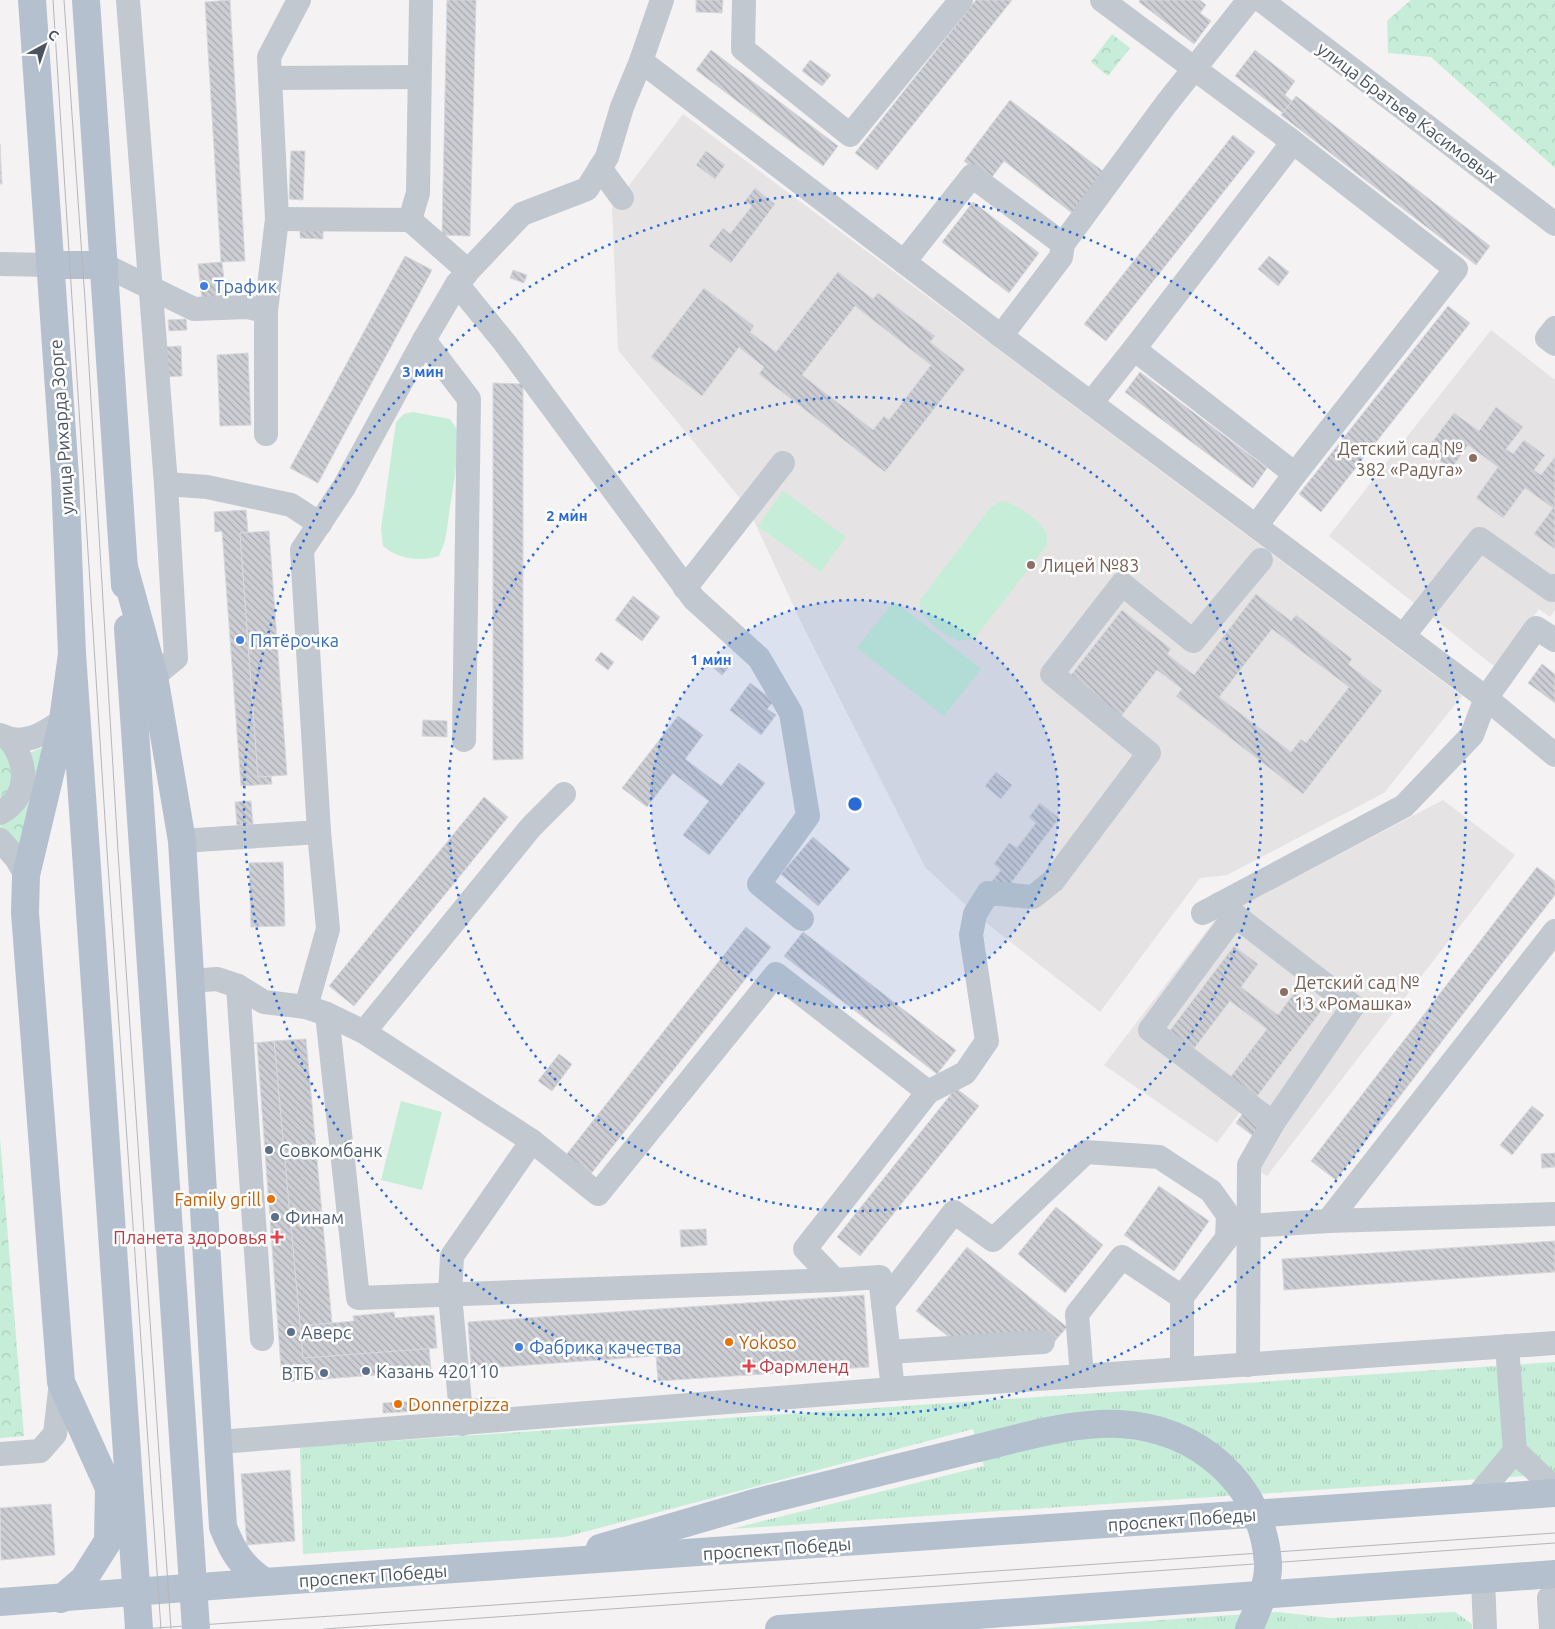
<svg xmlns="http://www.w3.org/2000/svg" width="1555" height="1629" font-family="Ubuntu,sans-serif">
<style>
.education{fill:#e5e3e3}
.grass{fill:url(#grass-tufts)}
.forest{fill:url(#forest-crowns)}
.pitch{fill:#c5edd7}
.building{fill:url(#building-back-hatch);stroke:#d7d8dd;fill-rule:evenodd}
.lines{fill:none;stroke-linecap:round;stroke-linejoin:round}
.minor{stroke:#c1c8cf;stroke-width:24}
.major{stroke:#b4c0ce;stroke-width:28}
.tram{stroke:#b5b7bb;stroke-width:1}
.major-bridge{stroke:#b4c0ce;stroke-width:28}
.ring{fill:none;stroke:#296ad7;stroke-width:2.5;stroke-dasharray:2.5 5}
.shop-dot{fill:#3f7fe0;stroke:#fff;stroke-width:2}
.education-dot{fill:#8d6e63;stroke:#fff;stroke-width:2}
.service-dot{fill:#5c6f8a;stroke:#fff;stroke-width:2}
.food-dot{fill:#e8710a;stroke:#fff;stroke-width:2}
.health-dot{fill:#e0444e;stroke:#fff;stroke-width:2}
.labels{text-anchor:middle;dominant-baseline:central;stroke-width:5;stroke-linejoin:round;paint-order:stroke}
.street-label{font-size:18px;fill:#4b545e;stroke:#fff}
.shop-label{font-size:18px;fill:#366cbe;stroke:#fff;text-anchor:start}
.education-label{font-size:18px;fill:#785e54;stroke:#fff;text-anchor:start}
.service-label{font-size:18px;fill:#4e5e75;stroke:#fff;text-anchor:start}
.food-label{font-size:18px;fill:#c56008;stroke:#fff;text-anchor:start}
.health-label{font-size:18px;fill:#be3a42;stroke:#fff;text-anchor:end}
.centre{fill:#296ad7;stroke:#fff;stroke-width:2.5}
.ring-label{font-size:15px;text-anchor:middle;font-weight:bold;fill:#296ad7;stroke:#fff;stroke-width:5;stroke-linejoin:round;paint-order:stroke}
</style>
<defs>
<pattern id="grass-tufts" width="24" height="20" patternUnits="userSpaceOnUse" patternTransform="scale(1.25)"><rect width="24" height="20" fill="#c5edd7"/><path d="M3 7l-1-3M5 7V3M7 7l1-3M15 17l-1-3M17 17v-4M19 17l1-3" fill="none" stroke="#abcdbb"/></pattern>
<pattern id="forest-crowns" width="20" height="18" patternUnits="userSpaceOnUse" patternTransform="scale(1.25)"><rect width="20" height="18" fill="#c5edd7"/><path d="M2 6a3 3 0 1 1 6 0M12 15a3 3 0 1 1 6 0" fill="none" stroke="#abcdbb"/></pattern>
<pattern id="building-back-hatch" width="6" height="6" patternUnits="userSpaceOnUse" patternTransform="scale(1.25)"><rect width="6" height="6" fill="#ccced4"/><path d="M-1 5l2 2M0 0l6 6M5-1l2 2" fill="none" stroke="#a8aaaf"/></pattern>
</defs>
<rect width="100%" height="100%" fill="#f4f2f2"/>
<!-- education -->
<g class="education">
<path d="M683,114L1462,696L1384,793L1227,875L1200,878L1100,1012L975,914L925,867L801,622L748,508L618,350L612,208Z"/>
<path d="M1491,330L1555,380V610L1550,617L1539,609L1494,666L1329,536Z"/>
<path d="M1443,800L1515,855L1267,1176L1249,1165L1266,1125L1243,1108L1217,1143L1104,1065L1215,920Z"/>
</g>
<!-- grass -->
<g class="grass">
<path d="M1555,1362V1474L731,1529L984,1466L973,1429L565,1537L303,1554L300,1447Z"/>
<path d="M1277,1612L1330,1618L1455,1612L1472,1624V1629H1034Z"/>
</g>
<!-- forest -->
<g class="forest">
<path d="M1411,0H1555V168L1431,57L1388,53L1387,21Z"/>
<path d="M1112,34L1130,48L1108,76L1091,62Z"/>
<path d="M0,747L5,749L16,778L0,804Z"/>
<path d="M44,747L21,852L0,832V826L11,819L27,754Z"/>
<path d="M0,1138L24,1436L0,1438Z"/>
</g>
<!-- pitch -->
<g class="pitch">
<path d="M413,412L450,419L456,428L460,441L445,541L439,556C420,562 398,559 383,546L381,529L396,422L404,414Z"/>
<path d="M783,491L846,537L821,572L758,526Z"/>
<path d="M1002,501C1013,502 1039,520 1044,529C1047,534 1047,539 1047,545L977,635L972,639L959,641C944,635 917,617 920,600L991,507Z"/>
<path d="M894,601L981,669L944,716L857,648Z"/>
<path d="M401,1101L442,1112L422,1190L381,1180Z"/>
</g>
<!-- building -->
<g class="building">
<path d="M230,0L245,261L221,262L205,2Z"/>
<path d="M447,0H476L470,236L442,235Z"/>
<path d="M696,0H723L722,13L696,12Z"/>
<path d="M976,0H1012L877,170L855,153Z"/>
<path d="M1140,0H1200L1206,5L1200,13L1211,21L1194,44L1139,2Z"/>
<path d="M711,50L838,146L823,166L696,70Z"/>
<path d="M1255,50L1295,81L1285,95L1292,101L1283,113L1235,76Z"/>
<path d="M810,60L831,75L822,86L802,71Z"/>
<path d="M1296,96L1490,246L1476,265L1281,115Z"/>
<path d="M1010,100L1104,172L1072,213L1004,161L989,181L964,161Z"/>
<path d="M1233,135L1255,152L1106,341L1084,324Z"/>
<path d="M0,144L2,184H0Z"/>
<path d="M291,151H305L303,200L289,199Z"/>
<path d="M706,151L725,165L715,179L696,165Z"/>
<path d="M755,188L775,204L731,263L709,246L723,228L730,234L752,206L745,201Z"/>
<path d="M973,202L1039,253L1009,293L942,242Z"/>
<path d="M300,223L323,224V239L300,238Z"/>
<path d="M405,256L432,270L318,483L290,468Z"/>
<path d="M1269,256L1289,272L1278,286L1258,269Z"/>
<path d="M222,262L226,297L202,300L198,264Z"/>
<path d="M513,270L527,275L524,283L510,278Z"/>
<path d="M838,272L873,299L878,293L935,336L930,342L965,369L885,472L759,374L764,367L739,347L702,396L651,357L704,288L754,326L750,332L776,352ZM855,306L931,365L889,420L884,416L873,430L802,375Z"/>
<path d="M1448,306L1470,323L1321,512L1299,494Z"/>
<path d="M186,319L187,330L169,331L168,320Z"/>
<path d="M181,346L182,376L163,377L162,347Z"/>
<path d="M248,353L251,425L220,426L217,355Z"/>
<path d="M1140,372L1267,468L1253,488L1125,392Z"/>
<path d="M493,383L523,384V759L493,760Z"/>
<path d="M1496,407L1523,427L1506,449L1513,454L1524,440L1545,455L1534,470L1541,475L1555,457V549L1534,534L1553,508L1525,488L1503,518L1476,498L1498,467L1468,445L1451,469L1426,450L1454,413L1479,431Z"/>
<path d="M246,510L248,532L240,533L258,777L271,776L272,784L241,786L222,531L215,532L214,512Z"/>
<path d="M269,531L287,775L258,777L240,533Z"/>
<path d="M1256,594L1291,621L1296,615L1352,659L1348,664L1382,691L1303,794L1176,696L1182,689L1157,670L1119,719L1068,679L1122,610L1171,649L1167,654L1194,675ZM1272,629L1349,687L1306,743L1301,739L1291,752L1219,697Z"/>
<path d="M633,596L660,617L642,641L615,620Z"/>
<path d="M601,652L614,662L608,670L595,660Z"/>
<path d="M716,656L729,667L722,675L709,664Z"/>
<path d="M1542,664L1555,674V703L1528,683Z"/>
<path d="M750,683L774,701L767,709L776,715L761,735L730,710Z"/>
<path d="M678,716L703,735L685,759L721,786L739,763L765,783L709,855L683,835L709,801L673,773L647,807L622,788Z"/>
<path d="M423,720L447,721V737L422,736Z"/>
<path d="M996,772L1012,785L1001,799L985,786Z"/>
<path d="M484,797L508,817L354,1006L329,986Z"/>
<path d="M251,801L253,824L237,825L235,802Z"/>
<path d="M1040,803L1059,818L1005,891L992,881L1001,870L994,864L1009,843L1017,848L1036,823L1029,817Z"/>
<path d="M813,837L850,869L818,906L781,874Z"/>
<path d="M283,862L285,926L251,927L249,863Z"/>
<path d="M1537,867L1555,881V895L1449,1032L1425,1013Z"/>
<path d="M746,927L771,947L590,1175L566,1155Z"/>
<path d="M803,932L956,1050L937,1074L784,956Z"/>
<path d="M1234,946L1258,964L1241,987L1278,1015L1295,992L1321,1011L1252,1103L1226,1083L1267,1029L1230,1001L1189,1055L1165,1037Z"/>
<path d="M1425,1013L1449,1032L1336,1180L1311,1161Z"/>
<path d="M306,1039L332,1323L300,1326L274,1041Z"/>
<path d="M274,1041L303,1358L429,1348L431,1371L282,1382L257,1043H253Z"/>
<path d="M559,1054L572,1064L552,1091L538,1081Z"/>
<path d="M956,1088L979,1106L860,1256L837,1237Z"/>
<path d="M1532,1106L1544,1115L1512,1155L1500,1145Z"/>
<path d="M1246,1109L1263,1123L1253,1136L1236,1123Z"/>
<path d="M1555,1153V1167L1542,1168L1541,1154Z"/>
<path d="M1159,1186L1209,1221L1174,1271L1124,1235Z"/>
<path d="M1056,1207L1103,1245L1065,1293L1018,1254Z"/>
<path d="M706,1229L707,1245L681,1247L680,1230Z"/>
<path d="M1555,1241V1272L1284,1290L1282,1259Z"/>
<path d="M967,1247L1067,1327L1055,1341L1043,1331L949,1337L916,1311Z"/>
<path d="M864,1295L869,1367L658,1381L656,1356L471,1369L468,1322Z"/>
<path d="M394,1312L395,1318L434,1315L437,1348L303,1358L300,1326L354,1321L353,1316Z"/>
<path d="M495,1398V1410L470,1411V1399Z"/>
<path d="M420,1401V1411L383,1413V1403Z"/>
<path d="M290,1470L295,1541L247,1545L241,1474Z"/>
<path d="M51,1504L55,1555L1,1560L0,1508Z"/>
</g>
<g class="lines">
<!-- minor -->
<g class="minor">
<path d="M128,0L166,484L176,658L154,676"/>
<path d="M744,0L743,49L850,135L961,0"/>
<path d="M1102,0L1293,142L1456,269L1295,474L1134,349L1293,142"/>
<path d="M1261,0L1555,224"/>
<path d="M641,61L662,0"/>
<path d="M270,78L419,77"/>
<path d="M600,168L622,198"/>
<path d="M277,219L410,220L468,271L522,214L587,189L607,157L622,107L641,61L1001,336L1486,698L1555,755"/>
<path d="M410,220L418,193L421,0"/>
<path d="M904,262L972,176L1063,244"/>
<path d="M0,264L50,265"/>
<path d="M104,265L194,309L247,307L266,311L277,219L269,57L299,0"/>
<path d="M457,284L505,343L694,599L759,658L791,713L808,816L759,884L802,919"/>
<path d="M266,311V434"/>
<path d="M1555,328L1547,338L1555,344"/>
<path d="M1001,336L1061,257L1063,244L1166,104L1249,0"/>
<path d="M424,340L457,284L466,274"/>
<path d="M1091,403L1134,349"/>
<path d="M166,484L207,487L291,505L320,524"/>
<path d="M1256,526L1295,474"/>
<path d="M685,588L783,463"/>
<path d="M1403,636L1480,539L1552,590L1555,586"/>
<path d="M0,735C23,747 44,734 63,720"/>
<path d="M0,813C29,797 28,765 11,741"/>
<path d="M0,840L16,858L26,875"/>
<path d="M182,841L319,832L302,550L344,487L424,340L469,399L464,740"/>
<path d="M1220,904L1353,1006L1273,1123L1249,1165L1248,1365"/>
<path d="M1203,913L1404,806L1472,735L1486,698L1536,628L1555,640"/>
<path d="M1235,915L1150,1030L1273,1123"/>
<path d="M191,981L217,979L238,986L264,1002L306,1007L327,1014L364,1032L532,1141"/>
<path d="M238,986L262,1339"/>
<path d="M306,1007L328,929L319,832"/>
<path d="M327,1014L358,1298L835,1280"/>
<path d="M364,1032L531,827L564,794"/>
<path d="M928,1092L965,1073L987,1041L971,935L975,914L988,893L1033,897L1053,881L1149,753L1052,674L1122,584L1193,641L1261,560"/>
<path d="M1328,1221L1555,931"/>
<path d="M1248,1226L1328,1221L1555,1214"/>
<path d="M883,1304L954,1212L993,1240L1086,1152L1159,1157L1211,1191L1228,1215L1227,1238L1182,1297V1369"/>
<path d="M1507,1346L1515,1451L1555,1489"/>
<path d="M889,1352L1043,1342"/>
<path d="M1082,1376L1077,1314L1122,1257L1182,1297"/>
<path d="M462,1424L450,1295L452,1256L532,1141L598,1194L776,974L928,1092L805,1249L835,1280L880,1277L893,1389"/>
<path d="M219,1442L893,1389L1555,1343"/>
<path d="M0,1454L40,1451L55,1434L61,1382"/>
<path d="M1475,1499L1515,1451"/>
<path d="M1483,1579L1485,1629"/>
<path d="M1551,1629L1549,1598L1555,1594"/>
</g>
<!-- major -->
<g class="major">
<path d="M32,0L65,476L72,654L86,853"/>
<path d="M86,0L125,585"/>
<path d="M50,265H104"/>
<path d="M124,567L154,676L182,841L223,1527C233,1552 242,1567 265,1582"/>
<path d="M128,628L143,848"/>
<path d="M600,1548L758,1502L978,1448"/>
<path d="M61,1599L84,1579L108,1541L109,1488L61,1382L25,913L26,875L63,720L72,654"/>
<path d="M0,1602L265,1582L1555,1493"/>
<path d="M779,1629L1555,1574"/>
</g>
<!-- tram -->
<g class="tram">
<path d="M53,0L107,851L161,1629"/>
<path d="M64,0L85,300L118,851L171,1629"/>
<path d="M141,1629L1555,1533"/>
<path d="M324,1629L1555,1543"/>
</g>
<!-- major-bridge -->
<g class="major-bridge">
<path d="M143,848L196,1629"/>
<path d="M86,853L139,1629"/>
<path d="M978,1448C1023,1437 1073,1422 1120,1424C1198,1428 1263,1484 1268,1564C1269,1584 1257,1611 1249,1629"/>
</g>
</g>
<!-- distance rings -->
<circle cx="855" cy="804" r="204" fill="#296ad7" fill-opacity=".12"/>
<g class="ring">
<circle cx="855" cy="804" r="204"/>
<circle cx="855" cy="804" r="407"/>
<circle cx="855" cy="804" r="611"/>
</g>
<!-- markers -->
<g class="shop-dot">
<circle cx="204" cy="286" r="5"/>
<circle cx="240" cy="640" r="5"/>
<circle cx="519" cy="1347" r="5"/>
</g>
<g class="education-dot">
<circle cx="1473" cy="458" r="5"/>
<circle cx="1031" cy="565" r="5"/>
<circle cx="1284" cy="992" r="5"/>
</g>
<g class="service-dot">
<circle cx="269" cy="1150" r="5"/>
<circle cx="275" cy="1217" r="5"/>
<circle cx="291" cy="1332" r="5"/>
<circle cx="366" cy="1371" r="5"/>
<circle cx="324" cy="1373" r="5"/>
</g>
<g class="food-dot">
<circle cx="271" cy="1199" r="5"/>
<circle cx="729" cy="1342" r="5"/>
<circle cx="398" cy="1404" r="5"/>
</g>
<g class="health-dot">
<path d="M274.5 1229.5h5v5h5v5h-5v5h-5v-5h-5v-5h5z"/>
<path d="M746.5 1358.5h5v5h5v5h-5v5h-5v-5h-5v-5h5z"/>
</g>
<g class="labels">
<!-- street labels -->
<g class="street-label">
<text transform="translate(1408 112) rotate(37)">улица Братьев Касимовых</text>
<text transform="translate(61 427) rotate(-94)">улица Рихарда Зорге</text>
<text transform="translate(1182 1519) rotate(-4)">проспект Победы</text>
<text transform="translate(777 1548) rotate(-4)">проспект Победы</text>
<text transform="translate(373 1575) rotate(-4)">проспект Победы</text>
</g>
<!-- shop labels -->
<g class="shop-label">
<text x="214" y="286">Трафик</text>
<text x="250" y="640">Пятёрочка</text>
<text x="529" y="1347">Фабрика качества</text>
</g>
<!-- education labels -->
<g class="education-label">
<text x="1463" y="448" text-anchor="end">Детский сад №<tspan x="1463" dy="21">382 «Радуга»</tspan></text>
<text x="1041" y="565">Лицей №83</text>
<text x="1294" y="982">Детский сад №<tspan x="1294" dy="21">13 «Ромашка»</tspan></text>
</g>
<!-- service labels -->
<g class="service-label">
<text x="279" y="1150">Совкомбанк</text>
<text x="285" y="1217">Финам</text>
<text x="301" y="1332">Аверс</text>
<text x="376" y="1371">Казань 420110</text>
<text x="314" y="1373" text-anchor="end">ВТБ</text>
</g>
<!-- food labels -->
<g class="food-label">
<text x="261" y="1199" text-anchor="end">Family grill</text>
<text x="739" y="1342">Yokoso</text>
<text x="408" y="1404">Donnerpizza</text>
</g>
<!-- health labels -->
<g class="health-label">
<text x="267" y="1237">Планета здоровья</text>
<text x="759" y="1366" text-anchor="start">Фармленд</text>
</g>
</g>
<circle cx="855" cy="804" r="8" class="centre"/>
<g class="ring-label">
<text x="423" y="377">3 мин</text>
<text x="567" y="521">2 мин</text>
<text x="711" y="665">1 мин</text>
</g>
<!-- north arrow -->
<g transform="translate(45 45) rotate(40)" stroke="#ffffff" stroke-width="4" paint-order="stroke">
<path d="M0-4L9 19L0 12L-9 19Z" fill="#4b545e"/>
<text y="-8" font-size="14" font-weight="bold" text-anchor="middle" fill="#4b545e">С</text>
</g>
</svg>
